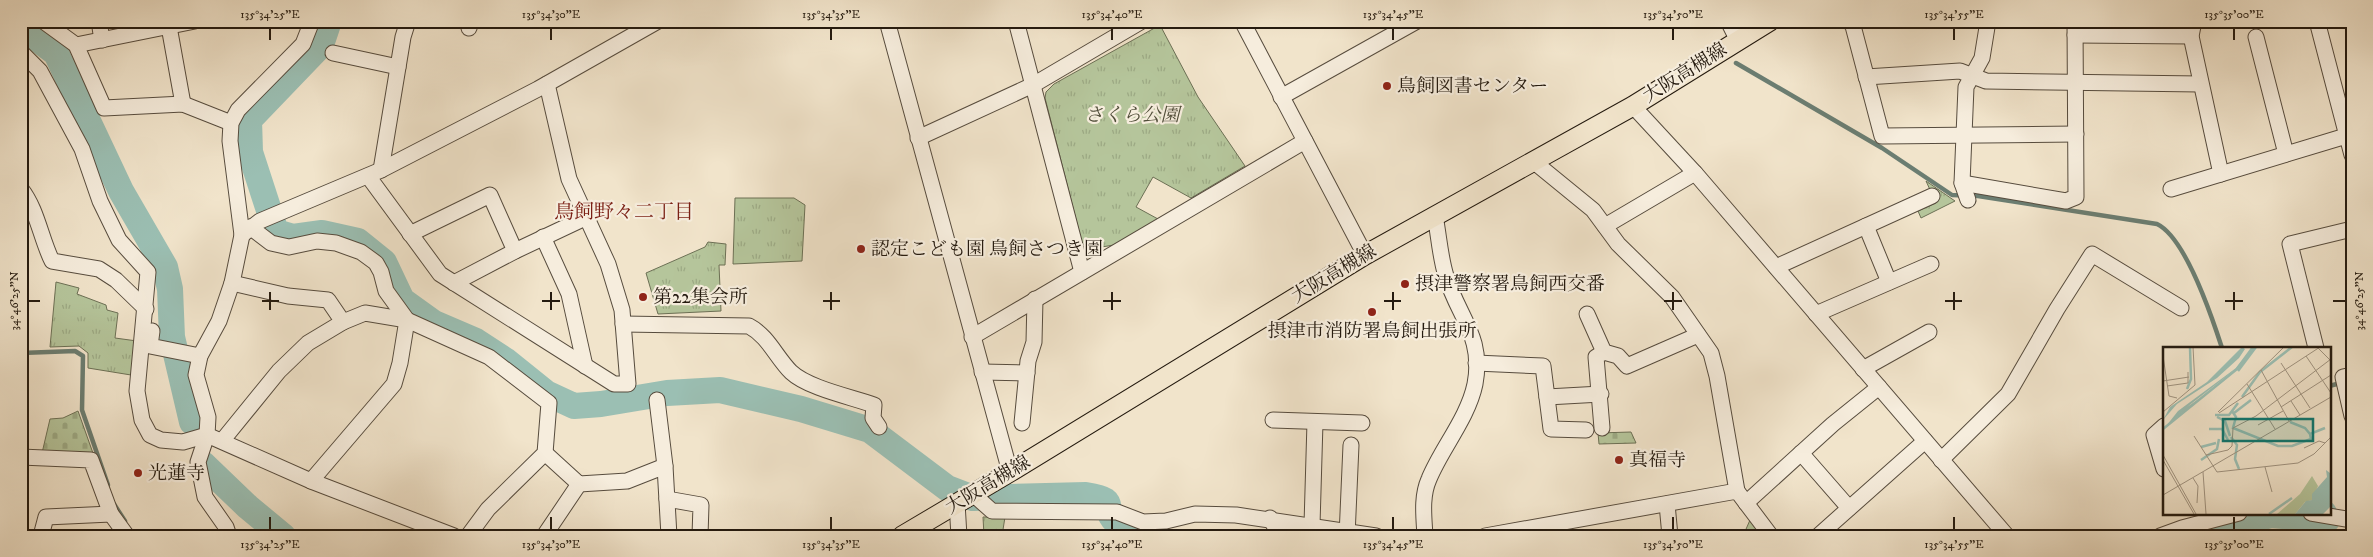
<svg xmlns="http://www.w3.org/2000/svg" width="2373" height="557" font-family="'IM FELL DW Pica','Noto Serif JP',serif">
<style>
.cemetery{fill:url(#cemetery-stones);stroke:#6c7055}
.park{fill:url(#park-tufts);stroke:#6c7055}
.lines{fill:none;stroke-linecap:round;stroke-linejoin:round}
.stream{stroke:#6b7d71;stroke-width:4.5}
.river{stroke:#9bbfb3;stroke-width:26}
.minor-casing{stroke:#574c3e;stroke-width:17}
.major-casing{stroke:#241a0f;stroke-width:21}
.minor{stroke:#f6eddd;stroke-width:15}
.major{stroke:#f1e4cb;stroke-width:19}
.ticks{fill:none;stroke:#241a0f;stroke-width:2}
.poi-dot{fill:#8f2418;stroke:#f6eddd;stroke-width:2}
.labels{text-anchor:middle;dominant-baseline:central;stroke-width:4.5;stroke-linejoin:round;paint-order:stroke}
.street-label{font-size:19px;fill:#241a0f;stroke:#f6eddd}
.poi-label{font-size:19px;fill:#241a0f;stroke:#f6eddd;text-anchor:start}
.park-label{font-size:19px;font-style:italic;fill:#504d39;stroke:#f6eddd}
.neighbourhood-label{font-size:20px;fill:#7a1f14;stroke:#f6eddd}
.inset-river{fill:none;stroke:#9bbfb3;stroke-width:2.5}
.inset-road{fill:none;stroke:#9f9380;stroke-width:1}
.view{fill:#0f766e;fill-opacity:0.15;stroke:#0f766e;stroke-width:2.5}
.inset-edge{fill:none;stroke:#241a0f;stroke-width:2.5}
.neatline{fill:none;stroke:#241a0f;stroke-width:2}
.ticks-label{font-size:12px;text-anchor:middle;fill:#241a0f}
</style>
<defs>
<pattern id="cemetery-stones" width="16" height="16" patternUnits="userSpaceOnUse" patternTransform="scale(1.25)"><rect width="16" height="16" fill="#b5c59b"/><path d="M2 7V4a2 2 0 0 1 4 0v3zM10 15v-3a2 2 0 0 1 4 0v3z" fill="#9ca984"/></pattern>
<pattern id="park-tufts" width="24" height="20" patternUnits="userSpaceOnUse" patternTransform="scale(1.25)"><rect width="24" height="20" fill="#b5c59b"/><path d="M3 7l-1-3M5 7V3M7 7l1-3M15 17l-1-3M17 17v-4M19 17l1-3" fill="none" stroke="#9ca984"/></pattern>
</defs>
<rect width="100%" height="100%" fill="#f1e4cb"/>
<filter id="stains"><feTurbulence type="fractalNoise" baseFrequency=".004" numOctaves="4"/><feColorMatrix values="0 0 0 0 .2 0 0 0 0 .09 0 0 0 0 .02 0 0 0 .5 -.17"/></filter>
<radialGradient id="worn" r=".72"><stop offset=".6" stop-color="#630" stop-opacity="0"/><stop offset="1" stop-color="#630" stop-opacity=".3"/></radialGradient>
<!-- cemetery -->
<g class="cemetery">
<path d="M78,411L94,456L42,453L50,419L63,418Z"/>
<path d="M1631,432L1636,443L1599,444L1598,433Z"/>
</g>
<!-- park -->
<g class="park">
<path d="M1160,25L1198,97L1245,166L1191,198L1153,177L1136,207L1158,219L1114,245L1089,249L1082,243L1045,98L1046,92L1054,84Z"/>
<path d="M1926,181L1955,201L1921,218L1918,211L1936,203Z"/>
<path d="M735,198H794L805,205L802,261L733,264Z"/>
<path d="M708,242L726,244L725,265H719L721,311L658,314L646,273L705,247Z"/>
<path d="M56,282L79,288L77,294L106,305L107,310L118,313L115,338L137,341L131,375L88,368V353L79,346L50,347Z"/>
<path d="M983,517H1005L1002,536H984Z"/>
<path d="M1750,520L1765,536H1743Z"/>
</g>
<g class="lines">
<!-- stream -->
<g class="stream">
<path d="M1736,63L1882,148L1952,195L1978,196L2157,224C2186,238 2212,317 2222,348"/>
<path d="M21,353L75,351L83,356L82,410L108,485"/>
<path d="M21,366L23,353"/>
<path d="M2329,386L2341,383"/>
<path d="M114,504L125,521"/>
</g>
<!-- river -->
<g class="river">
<path d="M329,21L321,45L249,120L250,152L276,232L293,237L322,233L358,241L384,262L402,300L434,323L476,341L505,360L546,393L574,406L601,404L667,393L720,390L801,409L870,430L947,488L973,498L1086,495C1121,500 1100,507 1116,522C1123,528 1137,531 1146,536"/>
<path d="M21,27L56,53L121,191L165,267L170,289L172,337L192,422"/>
<path d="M203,464L248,507L283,536"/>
<path d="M2182,536L2271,515L2327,520L2324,513"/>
</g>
<!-- minor casing -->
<g class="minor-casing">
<g id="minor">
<path d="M43,21L76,45L104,108L183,104L231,123"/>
<path d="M99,21L102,40"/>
<path d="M168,21L183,104"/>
<path d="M887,21L1010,472"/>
<path d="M1016,21L1082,272"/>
<path d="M1242,21L1365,255"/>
<path d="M1728,21L1738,41"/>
<path d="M1849,21L1853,26L1882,136L2076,134"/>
<path d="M2194,21L2191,36L2221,174"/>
<path d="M2317,21L2352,155"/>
<path d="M469,28L471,21"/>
<path d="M2075,35L2191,36"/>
<path d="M2256,37L2286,154"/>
<path d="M76,45L195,21"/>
<path d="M21,52L40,71L82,149L100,201L119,240L148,272L137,391L142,420L150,435L161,440L183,442L207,435L311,481L454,536"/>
<path d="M333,53L398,67"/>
<path d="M1866,77L1960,71L1986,81L2200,84"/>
<path d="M1281,97L1417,21"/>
<path d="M1633,106L1695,173L2007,536"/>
<path d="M918,138L1033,85L1142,21"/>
<path d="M1533,161L1593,210L1618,244L1672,297L1711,353L1717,376L1737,491"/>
<path d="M381,170L403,37L408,21"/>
<path d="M368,176L440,274L614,384H628L622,310L608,264L569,179L547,84"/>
<path d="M1962,183L2066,201L2076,197L2075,21"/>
<path d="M21,189C37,209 41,239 52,261L99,269L116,280L146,309"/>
<path d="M2171,189L2346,136"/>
<path d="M1968,200L1962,183L1966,87L1982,58L1988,21"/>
<path d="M1605,226L1695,173"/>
<path d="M1866,226L1889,282"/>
<path d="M250,227L271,243L289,247L317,241L336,243L361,252L376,263L381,272L386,291L407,320L400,363L394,384L311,481"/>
<path d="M410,234L490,195L515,251"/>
<path d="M242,235L260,221L381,170L538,89L658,21"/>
<path d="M543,237L569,294L585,366"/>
<path d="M1776,267L1932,196"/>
<path d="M232,283L288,296L328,300L343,322"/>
<path d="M454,283L515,251L587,217"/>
<path d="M1587,314L1604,352L1618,356L1627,366L1698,335"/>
<path d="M1816,314L1931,264"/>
<path d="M623,324L749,326C768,336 776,357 791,372C808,388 851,397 874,405L873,418L879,427"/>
<path d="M152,331L150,346L200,356"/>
<path d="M972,337L1305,141"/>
<path d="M2316,348L2290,244L2352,229"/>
<path d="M1476,363L1543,366L1551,429L1586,430"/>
<path d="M1863,369L1929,332"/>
<path d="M982,372L1027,373"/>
<path d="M2352,375L2343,377L2352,416"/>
<path d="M1547,397L1601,394"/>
<path d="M657,400L665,466L669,536"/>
<path d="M1273,420L1362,423"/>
<path d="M1022,423L1028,361L1034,342L1035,299"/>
<path d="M2164,426L2154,435L2164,469"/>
<path d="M1602,428L1596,357L1604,352"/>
<path d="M222,441L279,371L308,343L343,322L365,313L407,320L489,357L549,403L545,453L488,509L468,536"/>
<path d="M545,453L579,484L627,481L665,466"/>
<path d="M1801,453L1849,508"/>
<path d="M21,457L91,460L111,514L127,536"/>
<path d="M1941,460L2008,394L2057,309L2092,254L2181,308"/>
<path d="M973,494L992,511L1117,512L1143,522L1166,521L1195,514L1236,515L1376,536"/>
<path d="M667,499L701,505L700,536"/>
<path d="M957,503L959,536"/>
<path d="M1746,503L1833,424L1879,387"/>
<path d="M1667,504L1670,536"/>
<path d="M2311,513L2352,520"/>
<path d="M1270,518L1280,536"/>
<path d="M1312,525L1315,422"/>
<path d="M41,536L46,517L111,514"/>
<path d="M229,536L226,527L205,497L198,462L207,435L208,417L196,375L200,356L219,321L232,283L242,235L230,141L231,123L238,110L303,44L312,21"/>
<path d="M544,536L579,484"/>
<path d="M1347,536L1351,445"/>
<path d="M1425,536C1424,517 1421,497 1429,479C1441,449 1468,418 1475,384C1484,336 1458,317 1446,276C1440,257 1439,236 1435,216"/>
<path d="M1485,536L1737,491L1771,536"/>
<path d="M1818,536L1925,441"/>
<path d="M2160,536L2182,528L2239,513"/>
</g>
</g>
<!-- major casing -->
<g class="major-casing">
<path id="major" d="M902,536L1010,472L1365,255L1633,106L1770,21"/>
</g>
<!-- minor -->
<use href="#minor" class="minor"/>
<!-- major -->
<use href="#major" class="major"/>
</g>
<!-- ticks -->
<path class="ticks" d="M270,28V40M551,28V40M831,28V40M1112,28V40M1393,28V40M1673,28V40M1954,28V40M2234,28V40M270,292V310M551,292V310M831,292V310M1112,292V310M1393,292V310M1673,292V310M1954,292V310M2234,292V310M28,301H40M262,301H279M542,301H560M823,301H840M1103,301H1121M1384,301H1401M1664,301H1682M1945,301H1962M2225,301H2243M2333,301H2346M270,517V530M551,517V530M831,517V530M1112,517V530M1393,517V530M1673,517V530M1954,517V530M2234,517V530"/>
<!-- markers -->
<g class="poi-dot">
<circle cx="1387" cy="86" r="5"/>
<circle cx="861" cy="249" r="5"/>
<circle cx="1405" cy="284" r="5"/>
<circle cx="643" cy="297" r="5"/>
<circle cx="1372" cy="312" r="5"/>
<circle cx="1619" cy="460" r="5"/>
<circle cx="138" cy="473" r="5"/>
</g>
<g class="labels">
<!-- street labels -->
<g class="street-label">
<text transform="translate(1685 73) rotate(-32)">大阪高槻線</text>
<text transform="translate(1334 274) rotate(-31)">大阪高槻線</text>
<text transform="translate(988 485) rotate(-31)">大阪高槻線</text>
</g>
<!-- poi labels -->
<g class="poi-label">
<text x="1397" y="86">鳥飼図書センター</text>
<text x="871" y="249">認定こども園 鳥飼さつき園</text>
<text x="1415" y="284">摂津警察署鳥飼西交番</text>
<text x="653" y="297">第22集会所</text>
<text x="1372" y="331" text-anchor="middle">摂津市消防署鳥飼出張所</text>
<text x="1629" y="460">真福寺</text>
<text x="148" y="473">光蓮寺</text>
</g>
<!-- park labels -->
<g class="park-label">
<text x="1132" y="115">さくら公園</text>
</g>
<!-- neighbourhood labels -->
<g class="neighbourhood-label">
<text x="624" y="212">鳥飼野々二丁目</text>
</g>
</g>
<!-- overview -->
<g transform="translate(2163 347)">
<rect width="168" height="168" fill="#f1e4cb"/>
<path d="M149,129L155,139L149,153L142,155L132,167H114L137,147Z" fill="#b5c59b"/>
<path d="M79,0L82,2L76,11L54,31L14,57L0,73L7,60L44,35ZM90,0L87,8L73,22L24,60L14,69L24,60L39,50L0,83L15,64L73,21ZM163,123L167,126V160L160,167H132L143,154L149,153V147L164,130Z" fill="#9bbfb3"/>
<path class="inset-river" d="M75,24L93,0M24,42L28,32L27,0M79,50L97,25L129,0M69,64L73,70L70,81L115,99H129L148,92L147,87M71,66L88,53M52,68H66L75,56M54,70L62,74L67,89M127,75L142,81L147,87L162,81M0,82L73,23L90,0M46,82H59L65,93M68,90L74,98L72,112L76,122M38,100L53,96M38,113L54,102L56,92M106,167L129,151"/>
<path class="inset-road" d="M30,0L32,38M155,1L168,14M0,9L6,49L14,51M143,9L168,46M118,16L147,61M98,23L126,74M0,34L26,30M84,37L112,82M4,39L25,36V25M128,54L137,68M118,60L168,28M0,65L32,38M55,65L121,0M56,66L157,0M95,78L120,64M31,89L54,125L135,116L151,107L168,90M141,101L156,94L162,96M0,108L33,167M43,108L65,103L69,99L70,81L93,69L168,12M0,113L31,167M102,120L109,145M40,125L43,167M30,131L35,139L34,156M0,148L168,50"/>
<path class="view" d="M60,72H150V94H60Z"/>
<rect width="168" height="168" class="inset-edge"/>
</g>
<!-- margin -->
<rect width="2373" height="557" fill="none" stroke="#f1e4cb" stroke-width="55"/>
<rect x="28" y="28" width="2318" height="502" class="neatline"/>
<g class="ticks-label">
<text x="270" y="18">135°34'25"E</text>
<text x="551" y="18">135°34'30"E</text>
<text x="831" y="18">135°34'35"E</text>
<text x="1112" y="18">135°34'40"E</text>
<text x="1393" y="18">135°34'45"E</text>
<text x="1673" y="18">135°34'50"E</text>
<text x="1954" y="18">135°34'55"E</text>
<text x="2234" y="18">135°35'00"E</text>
<text transform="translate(14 301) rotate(-90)" y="4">34°46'25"N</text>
<text transform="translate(2359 301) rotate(-90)" y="4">34°46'25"N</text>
<text x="270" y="548">135°34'25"E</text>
<text x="551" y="548">135°34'30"E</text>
<text x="831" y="548">135°34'35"E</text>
<text x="1112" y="548">135°34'40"E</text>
<text x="1393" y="548">135°34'45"E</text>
<text x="1673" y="548">135°34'50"E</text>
<text x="1954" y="548">135°34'55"E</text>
<text x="2234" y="548">135°35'00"E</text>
</g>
<rect width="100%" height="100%" filter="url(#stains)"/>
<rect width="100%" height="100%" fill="url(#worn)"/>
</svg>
